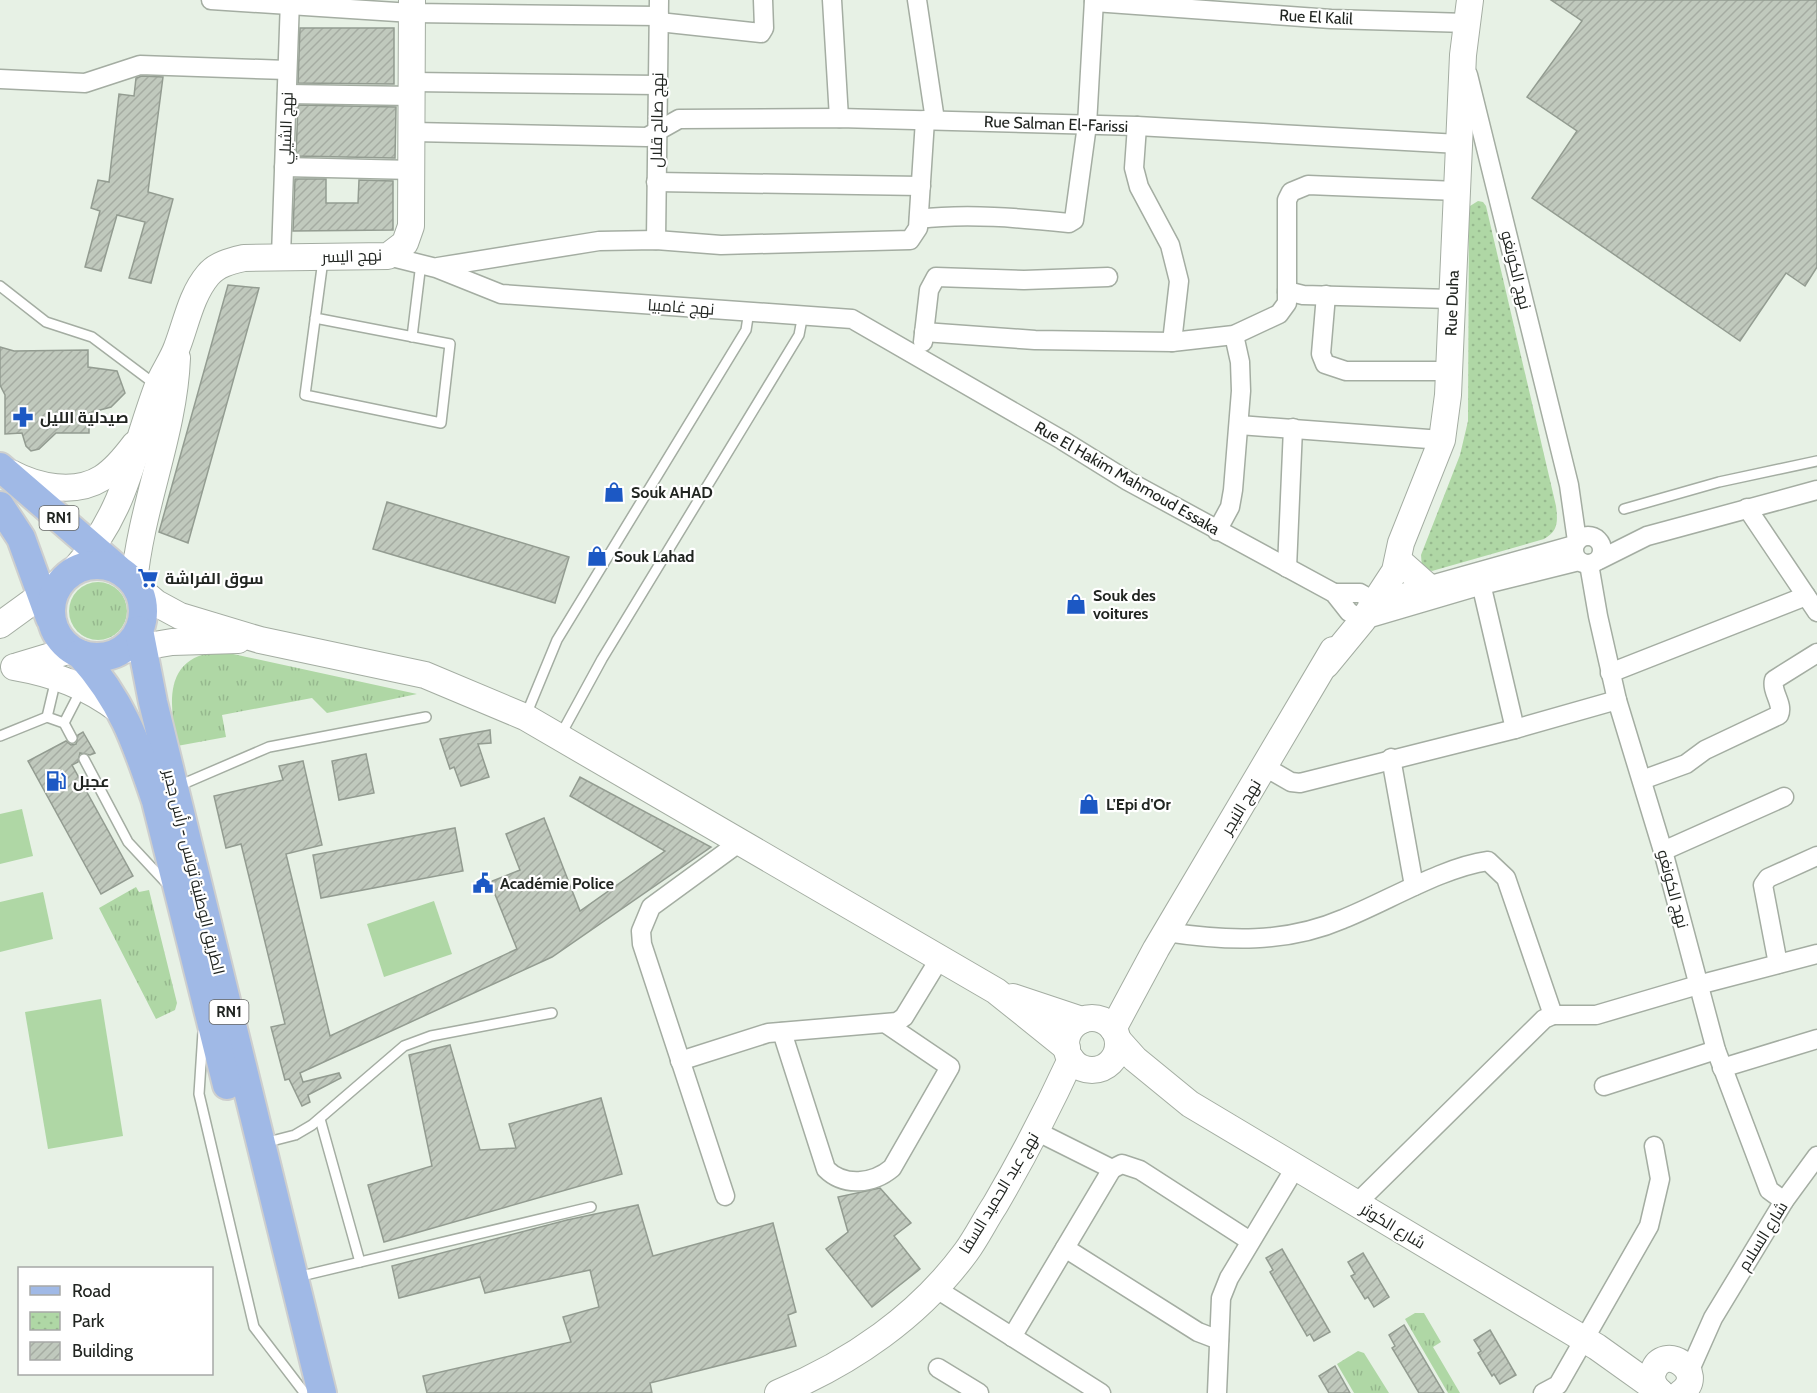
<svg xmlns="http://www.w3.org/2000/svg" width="1817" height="1393" font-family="Cabin,Cairo,sans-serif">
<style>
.grass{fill:url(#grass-tufts)}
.park{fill:url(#park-dots)}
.garden{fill:#afd7a5}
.building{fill:url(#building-hatch);stroke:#939c91;stroke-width:1.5}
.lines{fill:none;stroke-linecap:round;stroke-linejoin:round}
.lane-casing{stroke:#a4ada2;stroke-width:12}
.street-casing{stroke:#a4ada2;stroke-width:21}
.secondary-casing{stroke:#a4ada2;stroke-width:28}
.primary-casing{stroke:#cecfce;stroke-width:32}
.lane{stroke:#fff;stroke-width:9}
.street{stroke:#fff;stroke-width:18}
.secondary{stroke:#fff;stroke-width:26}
.primary{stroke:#a0b9e6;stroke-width:28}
.labels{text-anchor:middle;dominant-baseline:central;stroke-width:4.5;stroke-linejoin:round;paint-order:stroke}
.shield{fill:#fff;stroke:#646664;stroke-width:1.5}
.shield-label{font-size:15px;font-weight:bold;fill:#212521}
.street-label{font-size:16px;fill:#212521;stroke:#fff}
.poi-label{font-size:16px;font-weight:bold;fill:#212521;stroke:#fff;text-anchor:start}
</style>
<defs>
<pattern id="grass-tufts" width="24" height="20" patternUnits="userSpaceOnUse" patternTransform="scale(1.5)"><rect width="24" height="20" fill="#afd7a5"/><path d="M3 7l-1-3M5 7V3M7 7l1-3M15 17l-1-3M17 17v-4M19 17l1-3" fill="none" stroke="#96b88e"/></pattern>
<pattern id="park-dots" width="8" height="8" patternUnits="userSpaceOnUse" patternTransform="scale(1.5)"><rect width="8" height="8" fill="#afd7a5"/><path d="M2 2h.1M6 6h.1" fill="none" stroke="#96b88e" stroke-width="1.8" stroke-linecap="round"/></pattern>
<pattern id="building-hatch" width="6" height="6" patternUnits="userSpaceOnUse" patternTransform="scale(1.5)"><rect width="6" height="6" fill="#c0c9bd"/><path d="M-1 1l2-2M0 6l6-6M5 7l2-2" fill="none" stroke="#a5aca2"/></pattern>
</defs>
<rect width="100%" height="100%" fill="#e7f1e5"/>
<!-- grass -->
<g class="grass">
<circle cx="98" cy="611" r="29"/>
<path d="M216,652L233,654L417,694L327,713L312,698L222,715L226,737L177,746C170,706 162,658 216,652Z"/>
<path d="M136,887L139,892L149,890L177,1003L175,1010L156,1019L99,908Z"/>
<path d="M1415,1313H1424L1441,1342L1433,1347L1460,1393H1448L1405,1319Z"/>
<path d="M1358,1351L1364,1353L1389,1393H1354L1337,1364Z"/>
</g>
<!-- park -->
<path class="park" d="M1478,201L1483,202L1486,206L1556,506C1558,522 1558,531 1544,539L1432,571L1422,567L1421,555L1460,455L1468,421L1469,213L1470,206Z"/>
<!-- garden -->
<g class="garden">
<path d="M22,809L33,856L0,864V814Z"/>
<path d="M43,892L53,939L0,952V902Z"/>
<path d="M434,901L452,954L384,977L367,924Z"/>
<path d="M101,999L123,1136L48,1149L25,1012Z"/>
</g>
<!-- building -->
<g class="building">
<path d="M1551,0H1817V267L1805,286L1786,273L1740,341L1532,198L1577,131L1527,97L1582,21Z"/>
<path d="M300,28H394V84L298,83Z"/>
<path d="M142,76L163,77L148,192L173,199L151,283L129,278L145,222L117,215L101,271L85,267L100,211L91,208L98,180L109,182L119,94L134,96L136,78Z"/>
<path d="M298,105L396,107L395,158L296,156Z"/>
<path d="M295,179H326V203H358L359,180L393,181V230L293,231Z"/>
<path d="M228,285L259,288L188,543L159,532Z"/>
<path d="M0,347L14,351L88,350V367L117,371L125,393L111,407L89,413V433H56L39,449L31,451L26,446L22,433L5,434V395L0,385Z"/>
<path d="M387,502L569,557L555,603L373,549Z"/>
<path d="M490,730L491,743L478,744L489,777L461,786L454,767L450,769L440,739Z"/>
<path d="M83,732L95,753L90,755L80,753L78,762L72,765L133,876L101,894L28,761L66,741L71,745L76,744L78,735Z"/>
<path d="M366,754L374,793L339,800L332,761Z"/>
<path d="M303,761L322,845L286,854L330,1036L517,949L490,882L520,870L506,834L544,818L580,911L665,851L570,796L580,777L711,847L552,957L300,1073L303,1082L339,1073L341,1078L308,1095L310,1102L302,1106L289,1079L285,1080L271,1027L285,1024L241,844L226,848L214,796L283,780L279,766Z"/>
<path d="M455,828L463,871L321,898L313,855Z"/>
<path d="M450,1045L480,1150L516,1148L509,1124L601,1098L622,1174L384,1242L368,1185L432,1166L409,1055Z"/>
<path d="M880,1188L911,1223L894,1236L920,1269L872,1307L826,1249L848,1232L838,1197Z"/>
<path d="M638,1205L653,1256L773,1223L796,1312L788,1315L796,1346L650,1383L652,1393H427L423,1376L571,1342L563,1317L599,1307L590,1270L485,1293L480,1277L399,1298L392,1266L567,1220Z"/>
<path d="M1282,1249L1330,1332L1314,1341L1310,1334L1307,1336L1270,1272L1273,1270L1266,1258Z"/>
<path d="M1363,1253L1389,1297L1374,1307L1368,1297L1365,1299L1351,1276L1355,1274L1348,1262Z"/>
<path d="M1404,1325L1444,1393H1419L1392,1348L1395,1346L1389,1335Z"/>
<path d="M1490,1330L1516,1375L1500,1384L1494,1374L1492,1376L1478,1353L1481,1351L1474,1340Z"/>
<path d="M1335,1366L1350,1393H1329L1319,1376Z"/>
</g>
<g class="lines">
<!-- lane casing -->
<g class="lane-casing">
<g id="lane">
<path d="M0,286L46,322L92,337L156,385"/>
<path d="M315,318L450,344L441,423L305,395L323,260"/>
<path d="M412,337L421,263"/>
<path d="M1624,509L1719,482L1817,461"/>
<path d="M526,715L557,640L746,330L749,311"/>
<path d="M47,717L56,679"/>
<path d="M64,723L81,690"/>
<path d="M0,736L47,717L64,723L72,738"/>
<path d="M560,736L602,659L799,335L803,314"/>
<path d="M84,759L128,842L169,886"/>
<path d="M176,787L269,747L426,717"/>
<path d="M203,1032L199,1094L254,1327L303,1391"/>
<path d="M320,1119L360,1262"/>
<path d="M264,1143L295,1135L312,1125L404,1046L431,1036L552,1013"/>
<path d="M297,1277L591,1207"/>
</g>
</g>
<!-- street casing -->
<g class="street-casing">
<g id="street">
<path d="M211,0L412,13L659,16"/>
<path d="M832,0L839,118"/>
<path d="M917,0L935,120"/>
<path d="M1094,2L1331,19L1467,23"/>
<path d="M659,22L761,33L764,28L763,0"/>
<path d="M1468,75L1569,485L1577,541"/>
<path d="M0,79L85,83L140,65L287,70"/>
<path d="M412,82L658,85"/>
<path d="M287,94L412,96"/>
<path d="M1137,126L1134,168L1139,187L1170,245L1179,281L1172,342"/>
<path d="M413,132L647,137L679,119L839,118L1137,126L1459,144"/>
<path d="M284,167L413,170"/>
<path d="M656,182L921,186"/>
<path d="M919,219C967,213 1020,218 1069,223L1074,220L1087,125L1094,0"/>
<path d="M656,240L659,0"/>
<path d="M281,256L290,0"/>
<path d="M388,256L436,268L501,294L852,319L1062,440L1128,481L1334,593L1349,612L1363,620L1482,585L1579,561"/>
<path d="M438,267L599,241L656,240L721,245L910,240L918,228L925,120"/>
<path d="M1287,291L1303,295L1451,299"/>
<path d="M1326,295L1321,354L1325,364L1346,371H1449"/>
<path d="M924,332L1035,340L1172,342L1234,335L1279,314L1287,303V200L1291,192L1308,185L1457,191"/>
<path d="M923,342L929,290L936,277L1024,280L1108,277"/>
<path d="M1239,425L1442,440"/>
<path d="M1747,508L1817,612"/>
<path d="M1217,531L1230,507L1233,490L1241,391L1240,362L1234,335"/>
<circle cx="1588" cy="550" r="14"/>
<path d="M1599,560L1647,536L1817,490"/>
<path d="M1589,564L1598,616L1617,700L1663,851L1716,1050L1769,1190L1784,1201"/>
<path d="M1287,568L1293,428"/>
<path d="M1479,575L1515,729"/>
<path d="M1334,593H1360L1374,601L1574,545"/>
<path d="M1610,673L1806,596"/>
<path d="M1391,758L1414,886"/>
<path d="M1265,767L1291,782L1300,783L1515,729L1617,700"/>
<path d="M1642,780L1686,764L1705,750L1779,715C1784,704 1771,692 1774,680L1817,653"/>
<path d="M1663,851L1784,797"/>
<path d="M1166,932C1226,941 1285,944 1343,919C1386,902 1443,867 1488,861L1506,878L1553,1015"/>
<path d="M1778,964L1763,885L1768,878L1817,856"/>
<path d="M782,1032L826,1169C844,1187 873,1184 892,1168L950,1067L888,1025"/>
<path d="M680,1061L768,1033L897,1022L904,1017L940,958"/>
<path d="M1722,1068L1817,1039"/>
<path d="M1604,1086L1716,1050"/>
<path d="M1112,1169L1122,1164L1140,1170L1250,1241"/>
<path d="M725,1196L642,944L641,931L651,907L740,842"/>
<path d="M1356,1204L1544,1019L1553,1015H1596L1698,985L1817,954"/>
<path d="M1065,1248L1198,1332L1219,1340"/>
<path d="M935,1288L1101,1393"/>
<path d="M1012,1337L1112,1169L1036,1131"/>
<path d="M938,1368L979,1393"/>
<path d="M1689,1372L1713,1318L1784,1201L1817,1156"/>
<path d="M1217,1393L1221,1298L1229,1278L1295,1168"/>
<path d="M1543,1393L1558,1385L1649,1226L1660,1179L1654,1146"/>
</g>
</g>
<!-- secondary casing -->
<g class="secondary-casing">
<g id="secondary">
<path d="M11,473C37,487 75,495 102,478C115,470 126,456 135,444"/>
<path d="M1399,561L1426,585"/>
<path d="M74,570C126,512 131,458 157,388C162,374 172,361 177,347C186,324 191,295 208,275C217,264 231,261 244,258L388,256L405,243L411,226L412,0"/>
<path d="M134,583C141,506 174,434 177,358"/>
<path d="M137,587L156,603L180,616L260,640L425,675L525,717L996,991L1067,1048"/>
<path d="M0,625L62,580"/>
<path d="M119,651L172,642L238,640"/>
<path d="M1326,665L1363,620L1395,571L1401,543L1442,440L1448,395L1463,55L1470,0"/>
<path d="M18,666L71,650"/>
<path d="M14,667C54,674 87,686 120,711"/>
<path d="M1013,997L1082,1020"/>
<circle cx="1092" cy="1044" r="26"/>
<path d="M1113,1029L1156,949L1333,650"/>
<path d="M1118,1040L1135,1059L1190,1104L1597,1347L1660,1392"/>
<path d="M778,1393C851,1363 919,1316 966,1252C977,1237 985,1220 995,1205C1023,1157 1048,1109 1071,1059"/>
<path d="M1661,1393C1655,1388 1650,1381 1653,1372C1663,1341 1709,1372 1681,1393"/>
</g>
</g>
<!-- primary casing -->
<g class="primary-casing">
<g id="primary">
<path d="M0,467L118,569"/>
<path d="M0,506L21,538L50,618"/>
<circle cx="97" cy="611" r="46"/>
<path d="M139,630L153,702L322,1393"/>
<path d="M80,654C123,702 136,742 156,801L227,1085"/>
</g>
</g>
<!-- lane -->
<use href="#lane" class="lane"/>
<!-- street -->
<use href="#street" class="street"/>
<!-- secondary -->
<use href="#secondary" class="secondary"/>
<!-- primary -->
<use href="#primary" class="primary"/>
</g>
<!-- icons -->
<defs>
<g id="pharmacy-bare" transform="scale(1.62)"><path d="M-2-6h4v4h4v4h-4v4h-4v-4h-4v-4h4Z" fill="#1c58c4" stroke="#fff" stroke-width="2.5" paint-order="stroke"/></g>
<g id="shop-bare" transform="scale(1.62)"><path d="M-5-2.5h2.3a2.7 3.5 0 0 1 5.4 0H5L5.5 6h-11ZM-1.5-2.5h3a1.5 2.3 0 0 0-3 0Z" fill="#1c58c4" stroke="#fff" stroke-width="2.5" paint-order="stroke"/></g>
<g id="supermarket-bare" transform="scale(1.62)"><path d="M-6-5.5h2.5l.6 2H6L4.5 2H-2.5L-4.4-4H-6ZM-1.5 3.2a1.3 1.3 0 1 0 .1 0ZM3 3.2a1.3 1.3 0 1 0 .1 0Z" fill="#1c58c4" stroke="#fff" stroke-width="2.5" paint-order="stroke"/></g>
<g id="fuel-bare" transform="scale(1.62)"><path d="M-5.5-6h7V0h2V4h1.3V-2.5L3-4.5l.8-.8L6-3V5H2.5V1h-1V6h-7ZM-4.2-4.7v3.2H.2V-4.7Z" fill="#1c58c4" stroke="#fff" stroke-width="2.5" paint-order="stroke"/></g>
<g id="civic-bare" transform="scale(1.62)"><path d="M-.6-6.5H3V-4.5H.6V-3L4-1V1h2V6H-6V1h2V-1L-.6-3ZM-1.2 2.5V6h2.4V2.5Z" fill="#1c58c4" stroke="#fff" stroke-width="2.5" paint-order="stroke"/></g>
</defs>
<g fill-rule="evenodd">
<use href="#pharmacy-bare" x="23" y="417"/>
<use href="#shop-bare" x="614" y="492"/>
<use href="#shop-bare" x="597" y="556"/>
<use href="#supermarket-bare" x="148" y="578"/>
<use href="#shop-bare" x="1076" y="604"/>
<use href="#fuel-bare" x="56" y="781"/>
<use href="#shop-bare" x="1089" y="804"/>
<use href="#civic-bare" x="483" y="883"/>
</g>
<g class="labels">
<!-- shield labels -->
<g class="shield">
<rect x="39.5" y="506" width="39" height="24" rx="4.5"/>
<rect x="209.5" y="1000" width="39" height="24" rx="4.5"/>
</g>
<g class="shield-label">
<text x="59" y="518">RN1</text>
<text x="229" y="1012">RN1</text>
</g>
<!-- street labels -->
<g class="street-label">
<text transform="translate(1316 17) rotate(3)">Rue El Kalil</text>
<text transform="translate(657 120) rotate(-89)">نهج صالح قلال</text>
<text transform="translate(1056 124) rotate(2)">Rue Salman El-Farissi</text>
<text transform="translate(286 128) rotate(-88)">نهج الشيلي</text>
<text transform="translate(352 256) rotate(-2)">نهج اليسر</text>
<text transform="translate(1516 270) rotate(76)">نهج الكونغو</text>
<text transform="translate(1452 303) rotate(-88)">Rue Duha</text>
<text transform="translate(681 307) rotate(4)">نهج غامبيا</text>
<text transform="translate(1127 478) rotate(30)">Rue El Hakim Mahmoud Essaka</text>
<text transform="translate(1241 807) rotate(-59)">نهج النيجر</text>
<text transform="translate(194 872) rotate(76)">الطريق الوطنية تونس - رأس جدير</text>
<text transform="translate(1673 889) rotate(75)">نهج الكونغو</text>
<text transform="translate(999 1193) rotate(-59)">نهج عبد الحميد السقا</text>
<text transform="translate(1393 1226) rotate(31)">شارع الكوثر</text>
<text transform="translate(1763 1236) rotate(-58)">شارع السلام</text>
</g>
<!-- poi labels -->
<g class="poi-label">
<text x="40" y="417">صيدلية الليل</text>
<text x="631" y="492">Souk AHAD</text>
<text x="614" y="556">Souk Lahad</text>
<text x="165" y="578">سوق الفراشة</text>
<text x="1093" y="595">Souk des<tspan x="1093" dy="18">voitures</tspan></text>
<text x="73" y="781">عجبل</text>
<text x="1106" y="804">L'Epi d'Or</text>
<text x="500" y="883">Académie Police</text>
</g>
</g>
<!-- legend -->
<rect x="18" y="1267" width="195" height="108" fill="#ffffff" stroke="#a6a8a6" stroke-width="1.5"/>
<rect x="30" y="1286" width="30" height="9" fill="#a0b9e6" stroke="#a6a8a6" stroke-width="1.5"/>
<text x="72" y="1297" font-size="18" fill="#212521">Road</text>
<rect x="30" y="1312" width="30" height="18" fill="url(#park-dots)" stroke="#a6a8a6" stroke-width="1.5"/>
<text x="72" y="1327" font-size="18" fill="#212521">Park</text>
<rect x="30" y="1342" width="30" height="18" fill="url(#building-hatch)" stroke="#a6a8a6" stroke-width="1.5"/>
<text x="72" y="1357" font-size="18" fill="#212521">Building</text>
</svg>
